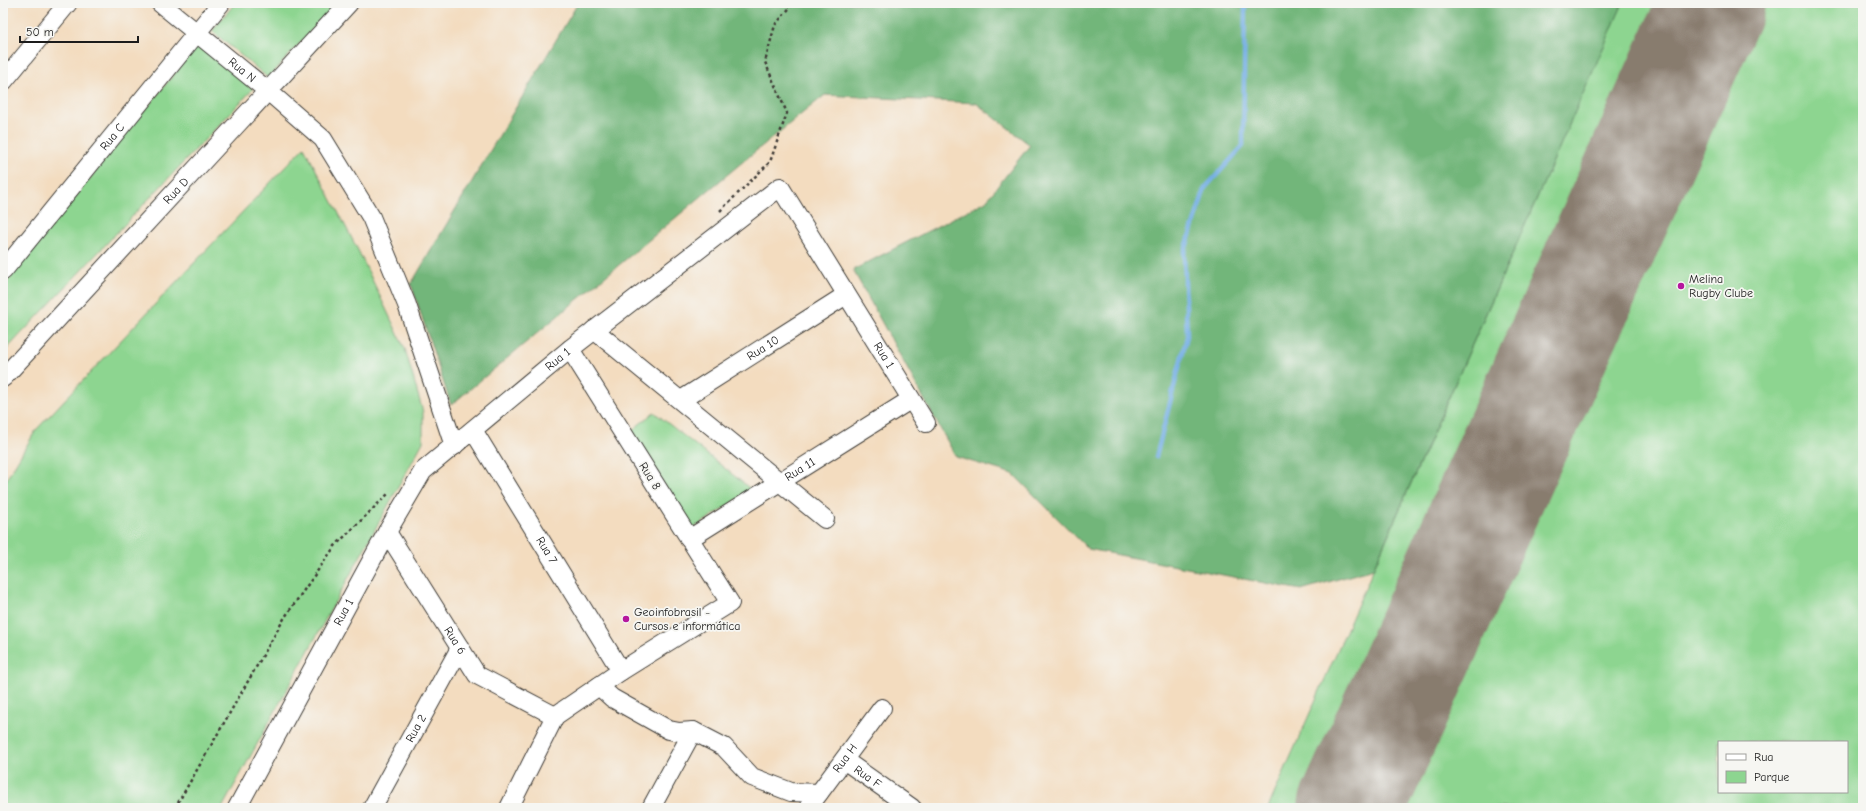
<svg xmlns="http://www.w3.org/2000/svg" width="1866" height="811" font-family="'Comic Neue',sans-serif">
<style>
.green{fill:#8dd590;stroke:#547856;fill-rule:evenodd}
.forest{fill:#72b67a;stroke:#47694b}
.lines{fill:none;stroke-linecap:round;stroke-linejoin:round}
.stream{stroke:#74afe5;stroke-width:4.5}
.runway{stroke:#887c6e;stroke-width:106}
.street-casing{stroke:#3c3934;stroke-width:20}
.path{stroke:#3c3934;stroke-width:2.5;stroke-dasharray:3 3;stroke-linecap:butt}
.street{stroke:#fff;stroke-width:18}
.poi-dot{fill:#b5179e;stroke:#f6f6f2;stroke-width:1.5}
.labels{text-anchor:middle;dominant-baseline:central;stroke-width:3.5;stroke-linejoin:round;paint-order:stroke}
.street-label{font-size:12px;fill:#1c1c1c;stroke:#f6f6f2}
.poi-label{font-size:12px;fill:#1c1c1c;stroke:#f6f6f2;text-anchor:start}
</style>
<rect width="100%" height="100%" fill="#f6f6f2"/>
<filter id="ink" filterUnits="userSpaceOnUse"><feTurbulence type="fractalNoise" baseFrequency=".025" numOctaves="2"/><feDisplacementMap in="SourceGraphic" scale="8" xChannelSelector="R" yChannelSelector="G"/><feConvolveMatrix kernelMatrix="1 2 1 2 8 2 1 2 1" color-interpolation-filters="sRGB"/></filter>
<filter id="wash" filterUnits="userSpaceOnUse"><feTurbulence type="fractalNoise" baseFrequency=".012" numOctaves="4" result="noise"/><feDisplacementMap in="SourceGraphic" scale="16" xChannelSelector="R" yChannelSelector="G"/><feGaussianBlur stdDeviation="0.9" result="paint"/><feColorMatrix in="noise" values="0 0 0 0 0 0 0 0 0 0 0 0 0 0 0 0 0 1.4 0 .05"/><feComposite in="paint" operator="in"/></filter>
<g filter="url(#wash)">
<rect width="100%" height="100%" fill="#f3dcbf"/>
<!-- green -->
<g class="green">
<path d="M235,3H337L268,78L212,31Z"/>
<path d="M1623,3H1863V808H1268ZM1719,742H1847V792H1719Z"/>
<path d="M199,43L253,89L3,353V286Z"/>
<path d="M304,147L359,252L405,349L423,412V442L222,808H3V485L36,430Z"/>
<path d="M654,412L752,490L691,530L629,433Z"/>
</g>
<!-- forest -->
<path class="forest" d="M578,3H1623L1373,569L1301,590L1088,549L1013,474L956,457L853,270L986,201L1030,145L976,103L825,95L751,155L451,405L411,284Z"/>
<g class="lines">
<!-- stream -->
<path class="stream" d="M1156,457L1187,336L1184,254L1205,188L1243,146L1245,3"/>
<!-- runway -->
<path class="runway" d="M1351,808L1712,3"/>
</g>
</g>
<g filter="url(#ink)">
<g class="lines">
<!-- street casing -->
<g class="street-casing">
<g id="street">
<path id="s1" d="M160,3L268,91L323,139L371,217L407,305L454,446"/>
<path d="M3,82L68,3"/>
<path id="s2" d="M3,271L221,3"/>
<path d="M594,330L825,519"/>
<path id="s3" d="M3,378L349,3"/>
<path id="s4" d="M681,400L846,295"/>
<path id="s5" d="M473,430L621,671"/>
<path id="s6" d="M387,532L477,675L555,716"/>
<path id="s7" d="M689,539L910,400"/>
<path d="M599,686L612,698L669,730L679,732L693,731L724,747L752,777L791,792L819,793"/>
<path id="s8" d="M844,760L912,808"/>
<path id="s9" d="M237,808L387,532L423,471L570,349L780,187L926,423"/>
<path id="s10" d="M372,808L460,648"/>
<path d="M509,808L555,716L621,671L730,603L570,349"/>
<path d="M651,808L693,731"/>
<path id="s11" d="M808,808L882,708"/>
</g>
</g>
<!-- path -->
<g class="path">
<path d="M720,211L770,162L787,113L765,62L775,25L794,3"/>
<path d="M175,808L285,617L335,546L389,493"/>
</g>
<!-- street -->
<use href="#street" class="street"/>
</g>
</g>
<!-- markers -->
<g class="poi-dot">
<circle cx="1681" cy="286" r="4"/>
<circle cx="626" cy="619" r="4"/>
</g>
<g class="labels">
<!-- street labels -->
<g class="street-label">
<text stroke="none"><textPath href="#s1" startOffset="106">Rua N</textPath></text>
<text stroke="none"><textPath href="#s2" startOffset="173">Rua C</textPath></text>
<text stroke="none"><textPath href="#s3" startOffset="255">Rua D</textPath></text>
<text stroke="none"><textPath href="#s4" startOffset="97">Rua 10</textPath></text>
<text stroke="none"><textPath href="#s9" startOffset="1039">Rua 1</textPath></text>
<text stroke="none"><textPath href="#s9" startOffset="560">Rua 1</textPath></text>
<text stroke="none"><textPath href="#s7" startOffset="131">Rua 11</textPath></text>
<text transform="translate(650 476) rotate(58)">Rua 8</text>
<text stroke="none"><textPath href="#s5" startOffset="141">Rua 7</textPath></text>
<text stroke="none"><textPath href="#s9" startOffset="223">Rua 1</textPath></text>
<text stroke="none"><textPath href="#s6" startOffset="128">Rua 6</textPath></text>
<text stroke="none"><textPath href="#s10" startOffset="91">Rua 2</textPath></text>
<text stroke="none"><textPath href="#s11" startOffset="62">Rua H</textPath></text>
<text stroke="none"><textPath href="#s8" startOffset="29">Rua F</textPath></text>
</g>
<!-- poi labels -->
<g class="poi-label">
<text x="1689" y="279">Melina<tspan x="1689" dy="14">Rugby Clube</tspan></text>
<text x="634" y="612">Geoinfobrasil -<tspan x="634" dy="14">Cursos e informática</tspan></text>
</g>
</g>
<!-- margin -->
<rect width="1866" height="811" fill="none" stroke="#f6f6f2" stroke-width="16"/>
<!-- legend -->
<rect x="1718" y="741" width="130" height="52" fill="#f6f6f2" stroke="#9f9f9c"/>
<rect x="1726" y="754" width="20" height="6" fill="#ffffff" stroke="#9f9f9c"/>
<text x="1754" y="761" font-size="12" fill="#1c1c1c">Rua</text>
<rect x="1726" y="771" width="20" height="12" fill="#8dd590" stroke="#9f9f9c"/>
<text x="1754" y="781" font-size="12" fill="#1c1c1c">Parque</text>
<!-- scale -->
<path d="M20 36v6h118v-6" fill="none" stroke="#1c1c1c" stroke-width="2"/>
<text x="26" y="36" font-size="12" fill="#1c1c1c" stroke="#f6f6f2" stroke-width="3" paint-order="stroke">50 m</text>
</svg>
